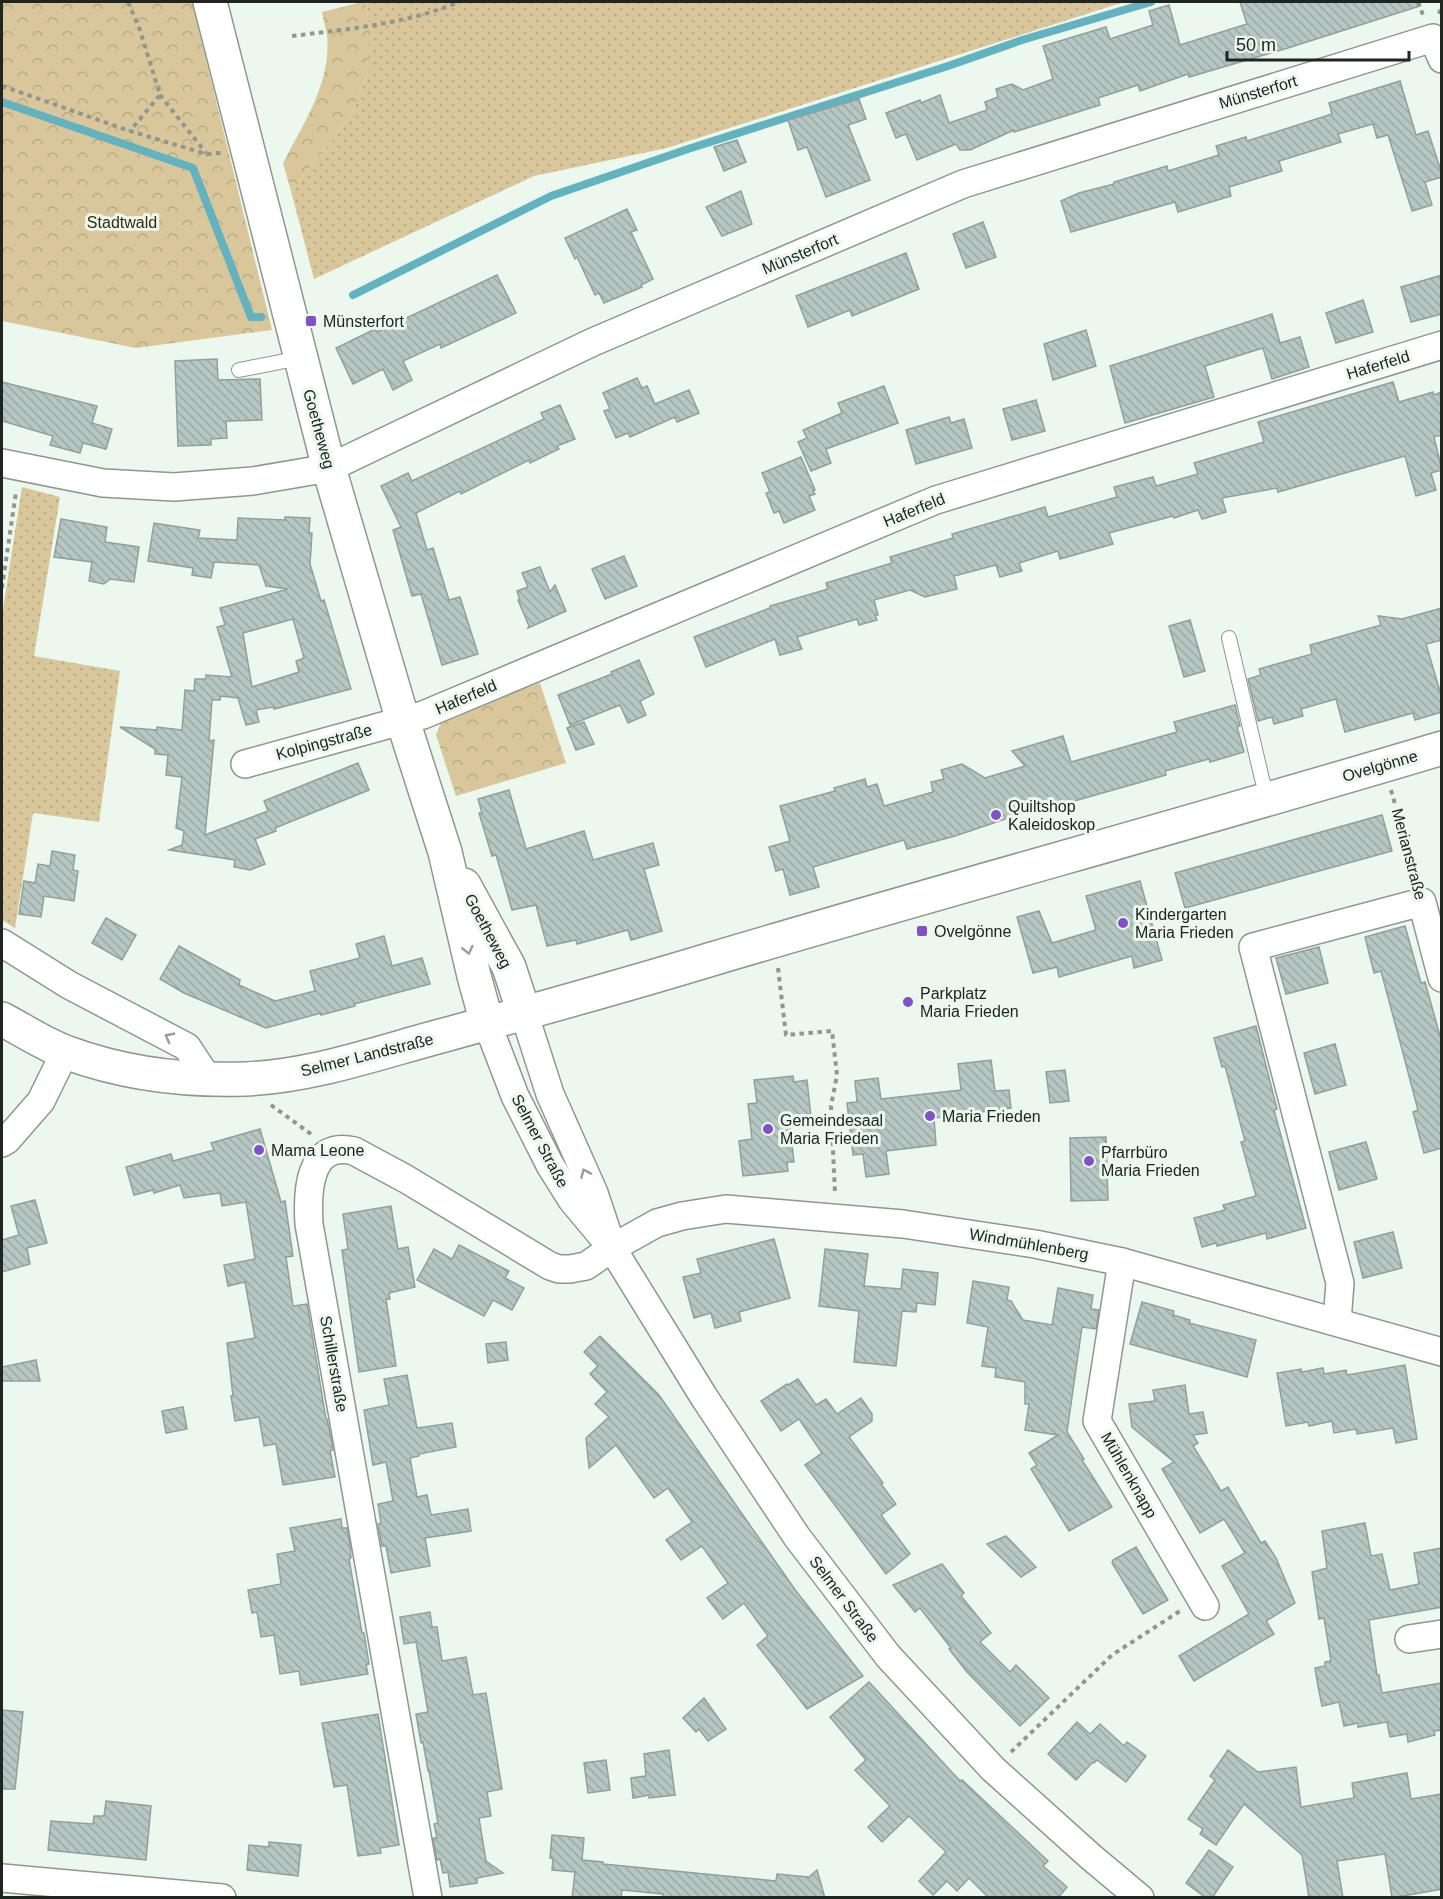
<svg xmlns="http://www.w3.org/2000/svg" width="1443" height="1899" font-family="Helvetica,sans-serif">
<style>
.grass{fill:url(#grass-dots)}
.forest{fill:url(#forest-crowns)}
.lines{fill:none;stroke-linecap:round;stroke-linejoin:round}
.stream{stroke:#62b2bf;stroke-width:8}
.building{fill:url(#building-back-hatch);stroke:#90a09c;stroke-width:1.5;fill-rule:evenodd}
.lane-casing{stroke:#8d988e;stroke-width:16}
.street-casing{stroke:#8d988e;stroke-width:30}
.secondary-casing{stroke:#8d988e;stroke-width:36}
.path{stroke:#8f978f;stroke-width:4;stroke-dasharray:4.5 4.5;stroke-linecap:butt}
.lane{stroke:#fff;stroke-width:14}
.street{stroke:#fff;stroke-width:27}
.secondary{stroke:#fff;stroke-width:33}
.oneway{stroke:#9b9d9b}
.poi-dot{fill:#8151c9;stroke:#ecf8ed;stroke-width:2}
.labels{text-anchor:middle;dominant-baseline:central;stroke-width:6;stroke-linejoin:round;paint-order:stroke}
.street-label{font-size:16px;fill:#212521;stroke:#ecf8ed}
.park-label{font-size:16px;fill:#352b10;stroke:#ecf8ed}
.poi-label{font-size:16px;fill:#212521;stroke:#ecf8ed;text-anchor:start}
</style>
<defs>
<pattern id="grass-dots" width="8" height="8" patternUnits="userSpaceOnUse" patternTransform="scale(1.5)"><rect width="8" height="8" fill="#d9c79b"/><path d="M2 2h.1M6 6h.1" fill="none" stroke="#baab85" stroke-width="1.8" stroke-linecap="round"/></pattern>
<pattern id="forest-crowns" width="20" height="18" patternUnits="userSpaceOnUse" patternTransform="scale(1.5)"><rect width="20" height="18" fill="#d9c79b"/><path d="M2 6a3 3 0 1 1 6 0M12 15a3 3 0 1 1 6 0" fill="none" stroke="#baab85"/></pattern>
<pattern id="building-back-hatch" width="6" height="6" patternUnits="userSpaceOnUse" patternTransform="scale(1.5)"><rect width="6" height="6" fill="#b6c6c2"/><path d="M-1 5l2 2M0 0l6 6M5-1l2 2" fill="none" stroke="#9caaa6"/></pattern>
</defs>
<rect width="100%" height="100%" fill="#ecf8ed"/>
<!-- grass -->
<g class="grass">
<path d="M365,2H1124L667,148L534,176L314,279L291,191L351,116L369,68V23Z"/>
<path d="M22,487L60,497L34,656L120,671L99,822L33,813L15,928L2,920V615Z"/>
</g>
<!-- forest -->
<g class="forest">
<path d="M2,2H192L272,330L136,348L2,321Z"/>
<path d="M362,2H365L369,23V68L351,116L291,191L283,163C303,124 332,82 327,35C326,28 323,20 322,12Z"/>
<path d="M540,683L566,763L456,796L436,735L443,717Z"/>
</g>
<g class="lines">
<!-- stream -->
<g class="stream">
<path d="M2,102L193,168L251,317H261"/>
<path d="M353,295L551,196L688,149L948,66L1022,40L1151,2"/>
</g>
</g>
<!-- building -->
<g class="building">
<path d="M1240,2H1420V6L1288,48L1189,77L1188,74L1140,91L1138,85L1098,98L1100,105L1014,132V130L970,150H960L956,144L917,160L906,134L896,138L886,113L920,100L921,103L940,95L949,123L987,110L985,102L998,97L996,89L1012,84L1023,90L1053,79L1043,46L1106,27L1110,39L1153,25L1149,11L1169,5L1180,45L1247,24Z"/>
<path d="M1400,81L1416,135L1428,131L1442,174V177L1425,182L1432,205L1412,211L1388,135L1377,138L1373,124L1338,134L1341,142L1279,161L1282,171L1229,187L1231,196L1178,212L1175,202L1071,232L1061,201L1079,193L1114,184V182L1167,166L1168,171L1219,155L1216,146L1246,137L1247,141L1332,114L1329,103Z"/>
<path d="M859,99L866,119L848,125L870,180L826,197L807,147L798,150L788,120Z"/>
<path d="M737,140L746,162L724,171L714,147Z"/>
<path d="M741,191L752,224L722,236L706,207Z"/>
<path d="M627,209L637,230L631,232L653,279L641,285L642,287L604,303L599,293L595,295L577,257L575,259L565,238Z"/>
<path d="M983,222L996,257L966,268L953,234Z"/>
<path d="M906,253L919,289L852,316L850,310L808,327L796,296Z"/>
<path d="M497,275L516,313L441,348L440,344L403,361L412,380L393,390L383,369L353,384L336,348L375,329L377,332Z"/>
<path d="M1442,275V314L1411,322L1401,287Z"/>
<path d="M1363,300L1373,332L1336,343L1326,313Z"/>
<path d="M1272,314L1280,343L1300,337L1309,367L1272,379L1263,348L1205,366L1214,397L1125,423L1110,366Z"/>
<path d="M1086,330L1096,366L1053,380L1044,344Z"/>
<path d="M217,359L218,380L260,379L262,420L226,421L227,438L211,439V445L178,446L175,361Z"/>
<path d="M637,378L642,388L647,386L655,404L689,390L699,413L677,422L675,417L630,437L628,433L616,438L604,411L610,409L603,393Z"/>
<path d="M2,382L97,406L92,423L112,429L106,449L83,443L80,453L50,445L53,436L2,421Z"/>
<path d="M1393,382L1399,402L1433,392V395L1442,392V435L1434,437L1442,470L1431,473L1436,490L1416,496L1405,456L1278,492L1277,488L1222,498L1226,512L1202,519L1198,510L1174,518L1173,516L1109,533L1113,544L1060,559L1058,551L1019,563L1022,571L1000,577L996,565L954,576L957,589L925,597L910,590L874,600L878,615H875L877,620L859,625L857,619L797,637L802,649L780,655L775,639L706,667L694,637L770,608V606L828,589L826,583L892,563L890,557L953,538L952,534L1045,507L1048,517L1117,497L1114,487L1153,477L1156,486L1198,474L1194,463L1264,442L1258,422Z"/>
<path d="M884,386L898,423L826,449L831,463L811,471L798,442L807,438L803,430L842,413L838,403Z"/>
<path d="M1036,400L1045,431L1012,440L1003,409Z"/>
<path d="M560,405L575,439L557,446L559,449L530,463L529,460L461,494L460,491L416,513L427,550L433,548L449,600L460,597L478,654L442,665L421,594L412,596L393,530L401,527L381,486L408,473L412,481L544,419L541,413Z"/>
<path d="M949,417L951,423L964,419L972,448L916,464L906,430Z"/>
<path d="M801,457L815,490L813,491L815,494L809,496L815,510L784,523L779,511L774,513L766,493L770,492L762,473Z"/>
<path d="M285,517L310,518L309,533H312L310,564L321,601L324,600L351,689L274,709L273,707L256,710L259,722L246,725L238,698L221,696L220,700H212L209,741L214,740L205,835L268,811L264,801L358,763L369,790L275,828L276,831L255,839L265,864L250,870L234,867L235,860L169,850L182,845L184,831L176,828L182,777L166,775L168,755L155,754V749L120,727L157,730V727L182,730L185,690L194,691L195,679H206V675L232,677L217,627L225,625L220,608L288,589L266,586L259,565L214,562L211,578L192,575L193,568L148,561L154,523L200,530L198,538L237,540L238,518L285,520ZM293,619L304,658L296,661L299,672L252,687L243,633Z"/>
<path d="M61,519L107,527L105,542L139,547L134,582L110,579L104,584L89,581L92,562L54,557Z"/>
<path d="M624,556L637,586L605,599L592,569Z"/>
<path d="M540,567L550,592L555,585L566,611L528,628L529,626L518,600H520L517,591L528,587L522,573Z"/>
<path d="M1442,608V640L1426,644L1442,698V712L1415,720L1413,713L1345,732L1336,699L1301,709L1303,716L1274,724L1272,717L1258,721L1248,679L1261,675L1259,669L1312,654L1310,645L1381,625L1378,616L1402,619Z"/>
<path d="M1190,620L1205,671L1184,677L1169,626Z"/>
<path d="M639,660L654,694L640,701L646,715L628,723L620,705L570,725L558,695L612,674L611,672Z"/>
<path d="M1235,705L1240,726L1237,727L1244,752L1210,762L1209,759L1165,771L1166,775L1032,813V810L955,836L907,849L904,840L813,867L819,887L790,895L783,869L776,871L769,847L790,841L780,806L835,791L834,788L865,779L867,787L877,784L884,806L933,792L931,782L944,779L941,770L962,764L985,778L1025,766L1012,751L1063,736L1071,762L1177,732L1174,722Z"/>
<path d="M584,722L594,744L576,750L567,728Z"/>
<path d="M509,790L526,849L584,831L593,860L653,843L659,865L644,869L662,931L631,940L628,930L577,944L576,940L547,946L536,905L512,910L496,855L492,856L479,813H482L478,799Z"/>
<path d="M1382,815L1392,851L1185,908L1175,873Z"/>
<path d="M52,851L75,855L73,870L78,871L74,901L44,896L41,917L19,914L24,881L35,883L38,864L50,866Z"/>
<path d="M1140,881L1162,960L1134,968L1132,956L1059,977L1057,967L1033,973L1017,917L1039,911L1052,943L1096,930L1086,896Z"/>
<path d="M106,918L136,935L122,960L92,943Z"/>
<path d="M1405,926L1421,983L1425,982L1442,1043V1148L1424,1153L1413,1112L1418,1110L1400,1042L1381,971L1374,973L1365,937Z"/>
<path d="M384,936L392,966L422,958L430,984L354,1004L355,1006L321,1015V1013L266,1028L184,993L160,979L179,946L240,980L239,985L275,1001L315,991L310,971L360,958L356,944Z"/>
<path d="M1319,947L1328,983L1286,994L1276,958Z"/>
<path d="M1256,1026L1277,1109L1274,1110L1306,1228L1267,1239L1266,1233L1217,1246L1216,1243L1202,1247L1194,1218L1225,1210L1223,1205L1256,1196L1241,1142L1245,1141L1225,1066L1222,1067L1214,1038Z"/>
<path d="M1335,1044L1346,1085L1315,1094L1304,1053Z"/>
<path d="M991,1060L995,1091L1009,1090L1011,1108L934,1118L936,1145L886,1151L889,1174L866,1177L863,1154L853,1155L847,1103L857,1102L855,1081L878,1078L881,1099L961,1090L958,1064Z"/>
<path d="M1065,1070L1069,1101L1050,1103L1046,1072Z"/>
<path d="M793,1076L794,1082L807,1080L811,1117L789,1119L794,1162H787L788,1171L743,1176L739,1141L752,1139L748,1104L757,1103L754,1080Z"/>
<path d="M260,1129L281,1202L285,1201L293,1256L286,1257L293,1306L307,1304L326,1419H327L332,1443L333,1450L330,1451L335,1477L283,1485L276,1444L264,1446L259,1417L235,1421L231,1396H233L227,1343L255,1338L245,1282L228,1286L224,1265L255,1259L246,1202L222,1206L220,1193L184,1198L180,1185L154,1193L153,1190L134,1195L126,1167L171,1154L173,1161L214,1150L211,1143Z"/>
<path d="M1106,1137L1108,1200L1071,1201L1070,1138Z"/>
<path d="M1366,1142L1377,1179L1339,1190L1329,1152Z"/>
<path d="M35,1200L47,1243L27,1248L30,1264L2,1272V1240L19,1235L11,1206Z"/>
<path d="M391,1206L398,1249L408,1247L415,1287L389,1293L390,1299H386L396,1366L359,1372L342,1250L348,1249L343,1214Z"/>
<path d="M1393,1232L1402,1268L1363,1278L1354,1242Z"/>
<path d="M774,1239L790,1298L739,1312L741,1321L715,1328L711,1313L694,1318L683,1277L701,1273L697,1259Z"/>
<path d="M459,1245L509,1271L505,1278L524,1288L512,1310L493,1300L484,1316L417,1280L434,1249L452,1259Z"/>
<path d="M825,1249L868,1254L864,1286L901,1289L903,1269L938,1273L935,1305L917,1303L916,1312L902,1311L896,1366L854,1362L859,1311L819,1306Z"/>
<path d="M973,1281L1009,1287L1007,1300L1011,1301L1023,1320L1052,1325L1058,1288L1093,1295L1091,1309L1099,1310L1096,1329L1082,1327L1067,1432L1084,1459L1082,1460L1112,1507L1069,1531L1031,1469L1037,1465L1029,1453L1058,1435L1025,1430L1029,1404H1025V1382L995,1377L996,1368L982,1366L988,1327L967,1323Z"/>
<path d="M1142,1302L1174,1311L1173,1315L1190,1320L1189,1323L1256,1340L1247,1377L1130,1344Z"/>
<path d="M600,1336L659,1395L796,1591L863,1676L807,1709L757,1645L768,1636L744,1603L723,1619L707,1598L728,1583L702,1546L681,1560L666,1540L692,1522L668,1488L654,1498L616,1445L589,1468L586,1438L609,1417L595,1404L607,1392L590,1374L598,1366L584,1352Z"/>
<path d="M506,1342L508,1360L488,1363L486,1344Z"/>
<path d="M36,1360L40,1381H2V1367Z"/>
<path d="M1405,1365L1417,1439L1396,1443L1393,1428L1357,1434L1356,1429L1334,1433L1332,1421L1309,1426L1308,1422L1286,1426L1277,1373L1301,1369L1302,1372L1323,1368L1324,1374L1346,1370L1347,1375Z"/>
<path d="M407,1375L417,1428L452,1423L456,1447L419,1454V1456L410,1458L417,1497L427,1495L431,1515L468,1509L471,1531L425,1538L430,1566L391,1573L386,1546H382L378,1524L381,1523L378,1504L393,1501L386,1462L373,1465L364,1410L389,1405L384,1379Z"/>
<path d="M798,1379L816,1405L826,1399L837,1414L861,1398L872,1414V1421L849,1437L883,1483L881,1484L896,1504L881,1515L910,1554L886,1574L805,1465L822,1453L799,1419L781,1431L761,1401L787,1384L788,1385Z"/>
<path d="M1185,1385L1189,1414L1203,1412L1207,1433L1193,1435L1198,1443L1193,1446L1221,1491L1228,1487L1261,1543L1265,1541L1276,1558L1295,1603L1266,1621L1274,1634L1194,1681L1179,1656L1249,1614L1222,1566L1245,1553L1224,1519L1200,1533L1162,1469L1174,1462L1132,1427L1129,1404L1155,1401L1153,1390Z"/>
<path d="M183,1407L187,1429L166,1433L162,1411Z"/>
<path d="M341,1519L342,1528H347L350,1546L351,1558L349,1559L362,1633H364L369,1664L366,1665L368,1674L301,1685L299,1671L280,1674L274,1635L261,1637L257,1612L252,1613L248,1590L281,1584L277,1554L295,1551L290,1528Z"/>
<path d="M1365,1523L1371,1556L1382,1554L1390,1590L1419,1584L1414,1553L1442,1548V1607L1369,1620L1377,1675H1379L1382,1693L1442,1683V1730L1434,1731L1435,1735L1408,1742L1407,1734L1390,1737L1387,1722L1358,1727V1723L1344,1726L1339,1702L1322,1706L1318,1686L1315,1668L1325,1666V1662L1331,1661L1324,1618L1319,1619L1312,1572L1327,1568L1322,1531Z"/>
<path d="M1006,1536L1036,1567L1021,1577L987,1544Z"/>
<path d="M1136,1547L1168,1600L1143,1614L1112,1563L1113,1560Z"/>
<path d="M942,1564L964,1593L961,1596L991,1633L980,1642L1010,1672L1016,1665L1049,1698L1020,1726L967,1672L949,1649L951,1648L920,1608L915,1612L893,1585Z"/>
<path d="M430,1612L432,1627H437L442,1661L466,1657L473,1695L486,1693L502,1789L487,1792L491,1816L479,1818L486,1861L503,1873L477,1878V1883L450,1887L448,1872L443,1873L440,1859L437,1860L433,1838H437L434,1824L438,1823L429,1771H428L423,1742L421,1743L416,1714L428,1712L416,1642L404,1644L400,1617Z"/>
<path d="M869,1682L960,1781L962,1780L1048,1861L1043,1866L1067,1887L1058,1898H989L969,1878L957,1891L947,1881L933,1895L919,1881L946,1852L909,1816L882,1842L868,1827L890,1806L855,1770L866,1760L830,1717Z"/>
<path d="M704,1698L726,1729L708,1741L699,1729L696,1732L683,1718Z"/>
<path d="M2,1710L23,1712L15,1789H2Z"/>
<path d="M378,1714L399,1845L380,1848L381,1853L358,1856L347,1785L334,1787L322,1723Z"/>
<path d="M1077,1722L1090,1734L1100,1724L1124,1746L1127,1742L1146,1756L1126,1782L1097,1760L1094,1763L1093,1762L1076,1780L1048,1754Z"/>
<path d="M669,1750L675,1795L649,1798V1795L633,1798L631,1778L646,1776L644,1754Z"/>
<path d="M1228,1750L1258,1772L1296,1767L1301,1807L1354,1798L1352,1783L1407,1773L1411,1799L1442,1794V1889L1392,1898L1385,1854L1337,1861L1343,1898H1309L1302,1855L1244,1804L1216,1845L1200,1834L1203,1829L1188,1819L1215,1780L1210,1776Z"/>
<path d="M606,1760L610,1790L588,1793L584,1763Z"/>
<path d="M106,1801L151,1806L146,1860L48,1850L51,1821L93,1824L94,1816H104Z"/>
<path d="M552,1835L584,1838L582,1860L603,1862V1864L776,1881L777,1874L809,1877L817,1870L825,1898H663V1894L622,1890L621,1898H572L575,1872L552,1870L553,1859L550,1858Z"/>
<path d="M269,1842L301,1845L298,1876L247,1870L249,1845L269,1847Z"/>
<path d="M1209,1850L1233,1867L1212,1898H1206L1186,1883Z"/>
</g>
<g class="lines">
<!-- lane casing -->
<g class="lane-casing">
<g id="lane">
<path d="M239,370L300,358"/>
<path d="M1229,638L1262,779L1268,798"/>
</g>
</g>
<!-- street casing -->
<g class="street-casing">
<g id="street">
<path d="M2,463L103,483L174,487L253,481L329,468L593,342L963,184L1433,38L1442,59"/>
<path d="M245,764L423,715L936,500L1442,345"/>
<path d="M2,943L69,985L187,1047L208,1079"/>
<path d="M524,1013L550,1094L594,1193L607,1232"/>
<path d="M487,1023L515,1096L550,1165L572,1200L612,1248L704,1397L797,1537L888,1656L993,1769L1091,1857L1140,1898"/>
<path d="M2,1143L7,1140L41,1101L65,1052"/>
<path d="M1122,1262L1097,1421L1205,1606"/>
<path d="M1337,1321L1340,1283L1253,947L1422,902L1442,978"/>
<path d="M1409,1639L1442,1634"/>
<path d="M2,1878L222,1898"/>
<path d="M428,1898L309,1224C307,1193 308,1140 354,1151L406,1179L550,1266L559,1269H570L586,1266L612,1248L657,1223L682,1216L726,1209L903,1224L1035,1244L1122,1262L1442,1352"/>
</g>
</g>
<!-- secondary casing -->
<g class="secondary-casing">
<g id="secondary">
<path d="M210,2L329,468L403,721L445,852L474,976L487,1023"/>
<path d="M464,885L509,967L524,1013"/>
<path d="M2,1019C23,1030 45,1045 68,1053C125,1074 186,1081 246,1079C312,1076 374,1054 437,1037C529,1012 620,987 712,959C954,887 1199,821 1442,748"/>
</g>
</g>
<!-- path -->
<g class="path">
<path d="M128,2L140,30L160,95L130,131"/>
<path d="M1418,2L1423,15"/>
<path d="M1439,14L1442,5"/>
<path d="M292,36C349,29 406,24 459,2"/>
<path d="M2,86L130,131L206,154L221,153"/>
<path d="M160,95L206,153"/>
<path d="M2,588L16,492"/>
<path d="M1391,790L1416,878"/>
<path d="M778,968L786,1035L832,1031L837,1075L831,1106L835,1193"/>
<path d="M271,1105L311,1134"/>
<path d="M1011,1752L1112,1655L1180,1611"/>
</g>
<!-- lane -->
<use href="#lane" class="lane"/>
<!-- street -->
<use href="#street" class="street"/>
<!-- secondary -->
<use href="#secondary" class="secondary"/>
</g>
<!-- one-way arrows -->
<defs><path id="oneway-chevron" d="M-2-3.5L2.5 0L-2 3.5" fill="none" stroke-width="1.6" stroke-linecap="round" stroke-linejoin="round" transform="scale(1.5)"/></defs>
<g class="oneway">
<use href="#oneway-chevron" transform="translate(468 950) rotate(77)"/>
<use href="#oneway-chevron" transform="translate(169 1037) rotate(-152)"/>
<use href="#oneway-chevron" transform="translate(585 1173) rotate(-114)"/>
</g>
<!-- markers -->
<g class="poi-dot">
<rect x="305" y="315" width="12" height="12" rx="3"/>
<circle cx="996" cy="815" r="6"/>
<circle cx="1123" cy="923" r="6"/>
<rect x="916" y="925" width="12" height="12" rx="3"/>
<circle cx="908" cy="1002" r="6"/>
<circle cx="930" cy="1116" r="6"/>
<circle cx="768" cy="1129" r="6"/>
<circle cx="259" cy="1150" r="6"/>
<circle cx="1089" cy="1161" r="6"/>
</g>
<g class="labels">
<!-- street labels -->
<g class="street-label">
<text transform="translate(1258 92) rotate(-17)">Münsterfort</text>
<text transform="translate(800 254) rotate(-23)">Münsterfort</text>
<text transform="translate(1378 365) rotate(-17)">Haferfeld</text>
<text transform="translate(319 429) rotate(75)">Goetheweg</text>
<text transform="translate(914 510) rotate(-22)">Haferfeld</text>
<text transform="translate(466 697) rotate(-23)">Haferfeld</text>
<text transform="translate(324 742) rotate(-15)">Kolpingstraße</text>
<text transform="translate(1380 766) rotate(-16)">Ovelgönne</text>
<text transform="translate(1409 854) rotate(75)">Merianstraße</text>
<text transform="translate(488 931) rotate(62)">Goetheweg</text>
<text transform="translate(367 1055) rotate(-14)">Selmer Landstraße</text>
<text transform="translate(540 1141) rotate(62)">Selmer Straße</text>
<text transform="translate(1029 1244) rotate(10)">Windmühlenberg</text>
<text transform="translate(334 1364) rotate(80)">Schillerstraße</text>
<text transform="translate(1129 1475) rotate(60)">Mühlenknapp</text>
<text transform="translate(844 1599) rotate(53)">Selmer Straße</text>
</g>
<!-- park labels -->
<g class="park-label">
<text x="122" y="222">Stadtwald</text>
</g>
<!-- poi labels -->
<g class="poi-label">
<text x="323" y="321">Münsterfort</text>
<text x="1008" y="806">Quiltshop<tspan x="1008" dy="18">Kaleidoskop</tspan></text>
<text x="1135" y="914">Kindergarten<tspan x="1135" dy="18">Maria Frieden</tspan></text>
<text x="934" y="931">Ovelgönne</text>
<text x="920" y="993">Parkplatz<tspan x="920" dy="18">Maria Frieden</tspan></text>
<text x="942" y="1116">Maria Frieden</text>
<text x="780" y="1120">Gemeindesaal<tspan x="780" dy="18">Maria Frieden</tspan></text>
<text x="271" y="1150">Mama Leone</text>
<text x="1101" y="1152">Pfarrbüro<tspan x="1101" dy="18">Maria Frieden</tspan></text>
</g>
</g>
<!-- border -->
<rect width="1443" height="1899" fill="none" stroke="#212521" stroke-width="6"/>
<!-- scale -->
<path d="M1227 51v9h182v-9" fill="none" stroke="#212521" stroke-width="3"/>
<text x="1236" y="51" font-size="18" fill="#212521" stroke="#ecf8ed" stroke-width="4.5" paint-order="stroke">50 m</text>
</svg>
